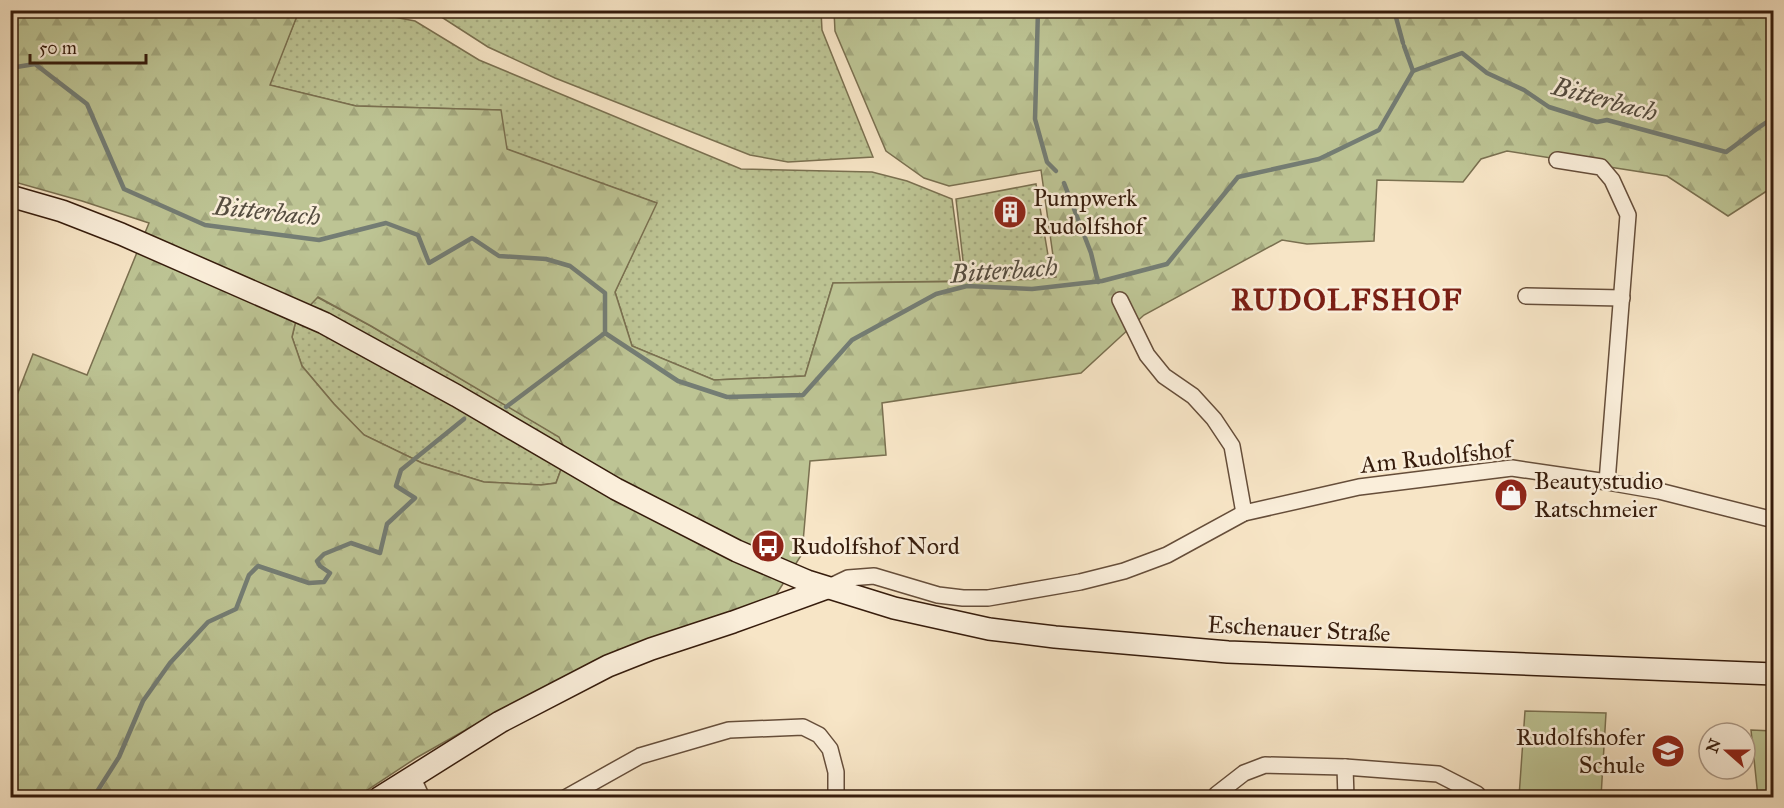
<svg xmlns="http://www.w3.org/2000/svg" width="1784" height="808" font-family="'IM FELL Great Primer',serif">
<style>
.grass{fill:url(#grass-dots);stroke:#7a7050;stroke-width:1.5}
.forest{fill:url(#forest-firs);stroke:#7a7050;stroke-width:1.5;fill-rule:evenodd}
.pitch{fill:#bdc494;stroke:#7a7050;stroke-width:1.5}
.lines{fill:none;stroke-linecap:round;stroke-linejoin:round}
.stream{stroke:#747d74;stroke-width:4.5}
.street-casing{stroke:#664e3a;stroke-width:18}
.secondary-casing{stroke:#361c0c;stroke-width:24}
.street{stroke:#faeeda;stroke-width:15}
.secondary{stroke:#faeeda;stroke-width:21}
.labels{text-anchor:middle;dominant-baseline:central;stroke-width:5;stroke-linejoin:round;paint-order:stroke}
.poi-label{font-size:24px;fill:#361c0c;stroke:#faeeda;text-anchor:start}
.street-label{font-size:24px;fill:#361c0c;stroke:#faeeda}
.water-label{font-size:26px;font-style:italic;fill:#554d40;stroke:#faeeda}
.district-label{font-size:30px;font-weight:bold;letter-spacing:1.5px;fill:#7a1f14;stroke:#faeeda}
</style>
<defs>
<pattern id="grass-dots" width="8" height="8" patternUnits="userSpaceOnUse" patternTransform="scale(1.5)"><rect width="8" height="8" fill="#bdc494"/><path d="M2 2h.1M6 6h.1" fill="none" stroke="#a3a87e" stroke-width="1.8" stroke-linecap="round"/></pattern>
<pattern id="forest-firs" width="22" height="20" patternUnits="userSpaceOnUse" patternTransform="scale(1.5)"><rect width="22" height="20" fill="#bdc494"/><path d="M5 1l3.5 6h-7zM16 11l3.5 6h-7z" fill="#a3a87e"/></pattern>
</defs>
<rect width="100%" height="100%" fill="#f7e5c6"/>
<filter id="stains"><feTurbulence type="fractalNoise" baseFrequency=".00333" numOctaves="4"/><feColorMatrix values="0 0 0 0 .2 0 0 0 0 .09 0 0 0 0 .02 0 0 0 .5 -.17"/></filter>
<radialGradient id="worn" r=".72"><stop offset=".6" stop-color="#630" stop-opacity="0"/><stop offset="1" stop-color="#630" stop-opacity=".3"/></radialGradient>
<!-- grass -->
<g class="grass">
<path d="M299,11H362L415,21L479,60L741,169L872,172L907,181L952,199L963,281L833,283L805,376L714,380L632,346L615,292L656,203L506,149L500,110L356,106L269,85Z"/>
<path d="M432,11H821L822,30L873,157L788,162L750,155L555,78L488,47Z"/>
<path d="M1036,184L1051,273L965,278L956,199Z"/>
<path d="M317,297L371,326L560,437L567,453L556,483L541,485L484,482L422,463L364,435L334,404L302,366L292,337L296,320Z"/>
</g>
<!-- forest -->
<path class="forest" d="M11,11H286L297,16L270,85L356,106L501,110L507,149L657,203L615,292L632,346L714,380L805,376L833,283L1004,281L1056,277L1041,170L949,186L924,178L886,151L835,31L834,11H1773V187L1728,216L1667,176L1507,151L1481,159L1463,182L1377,180L1374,241L1307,244L1282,240L1144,315L1081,373L882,403L886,455L810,461L802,554L772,601L593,662L510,705L416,758L357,797H11L10,413L33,354L87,375L149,223L82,201L11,181ZM318,297L371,326L559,437L567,453L556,483L541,485L484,482L422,463L364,435L334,404L302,366L292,337L296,320Z"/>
<!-- pitch -->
<g class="pitch">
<path d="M1525,711L1606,713L1601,797H1519Z"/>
<path d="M1751,730L1773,731V797H1758Z"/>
</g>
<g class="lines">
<!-- stream -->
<g class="stream">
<path d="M1038,10L1035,119L1047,162L1056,171"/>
<path d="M1394,10L1403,43"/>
<path d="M1404,46L1413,71"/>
<path d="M10,68L35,64L87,104L124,189L205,225L319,240L386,223L418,235L429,263L472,238L499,256L546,259L570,266L605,293V333"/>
<path d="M1064,183L1091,253L1098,282"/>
<path d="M605,333L678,381L727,397L803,395L852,340L936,294L967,286L1032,289L1102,281L1167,264L1238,177L1319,159L1379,130L1413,71L1462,53L1487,73L1524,90L1549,107L1597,122L1607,120L1726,152C1743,141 1756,127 1774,118"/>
<path d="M506,407L605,333"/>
<path d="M93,798L119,757L143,701L170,663L208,622L236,609L249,575L258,566L309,583L324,582L330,573L320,566L317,561L324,554L351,543L380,553L387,524L415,498L396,486L401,470L464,419"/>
</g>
<!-- street casing -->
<g class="street-casing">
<g id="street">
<path d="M1557,160L1601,167L1612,180L1628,215L1607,482"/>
<path d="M1526,296L1622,298"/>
<path d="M1120,300L1147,355L1164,376L1193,396L1214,419L1232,446L1244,513"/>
<path d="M827,588L848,578L874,576L938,595L963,598H988L1080,582L1124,571L1167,555L1244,513L1359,487L1512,468L1607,482L1659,491L1774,520"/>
<path d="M1345,767L1346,798"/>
<path d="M412,776L422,798"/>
<path d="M565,798L640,756L729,730L803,727L819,735L830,749L836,772V798"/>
<path d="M1214,798L1217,794L1244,773L1265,765L1345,767L1438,774L1477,794L1480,798"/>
</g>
</g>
<!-- secondary casing -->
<g class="secondary-casing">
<g id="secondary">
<path d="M10,196L62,211L121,234L324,323L457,396L616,489L737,551L807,581L894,608L989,629L1055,637L1228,652L1774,674"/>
<path d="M379,798L500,722L608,666L651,649L733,622L827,588"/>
</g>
</g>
<!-- street -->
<use href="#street" class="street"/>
<!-- secondary -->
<use href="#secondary" class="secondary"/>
</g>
<!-- icons -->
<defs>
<g id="building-disc" transform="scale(1.725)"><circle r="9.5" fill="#8f2418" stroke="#faeeda"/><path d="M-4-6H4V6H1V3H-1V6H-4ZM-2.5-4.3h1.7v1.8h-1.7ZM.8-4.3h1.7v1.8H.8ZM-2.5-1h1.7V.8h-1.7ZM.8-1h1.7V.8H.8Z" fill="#fff"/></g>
<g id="shop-disc" transform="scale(1.725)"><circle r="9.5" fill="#8f2418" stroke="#faeeda"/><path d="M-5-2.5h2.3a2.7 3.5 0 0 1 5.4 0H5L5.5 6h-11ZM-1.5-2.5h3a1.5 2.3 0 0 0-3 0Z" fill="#fff"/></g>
<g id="bus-disc" transform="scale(1.725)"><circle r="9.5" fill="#8f2418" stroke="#faeeda"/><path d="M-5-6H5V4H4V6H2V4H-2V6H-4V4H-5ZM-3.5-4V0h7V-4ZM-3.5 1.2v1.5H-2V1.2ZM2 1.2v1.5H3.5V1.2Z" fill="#fff"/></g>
<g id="school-disc" transform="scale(1.725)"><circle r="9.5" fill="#8f2418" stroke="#faeeda"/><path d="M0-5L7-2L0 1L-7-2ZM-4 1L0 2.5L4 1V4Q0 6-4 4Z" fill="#fff"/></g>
</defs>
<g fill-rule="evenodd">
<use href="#building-disc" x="1010" y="212"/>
<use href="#shop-disc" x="1511" y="495"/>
<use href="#bus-disc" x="768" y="546"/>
<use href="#school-disc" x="1668" y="751"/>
</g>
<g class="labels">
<!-- poi labels -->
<g class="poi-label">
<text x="1033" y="198">Pumpwerk<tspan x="1033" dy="28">Rudolfshof</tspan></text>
<text x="1534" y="481">Beautystudio<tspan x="1534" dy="28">Ratschmeier</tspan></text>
<text x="791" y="546">Rudolfshof Nord</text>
<text x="1645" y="737" text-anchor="end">Rudolfshofer<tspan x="1645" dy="28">Schule</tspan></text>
</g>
<!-- street labels -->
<g class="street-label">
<text transform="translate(1436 457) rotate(-6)">Am Rudolfshof</text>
<text transform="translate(1299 629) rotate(3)">Eschenauer Straße</text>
</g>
<!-- water labels -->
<g class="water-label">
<text transform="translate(1605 99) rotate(15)">Bitterbach</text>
<text transform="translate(267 211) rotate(6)">Bitterbach</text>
<text transform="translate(1004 270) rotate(-4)">Bitterbach</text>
</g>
<!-- district labels -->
<g class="district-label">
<text x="1347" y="300">RUDOLFSHOF</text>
</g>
</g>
<!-- margin -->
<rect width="1784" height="808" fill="none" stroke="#f7e5c6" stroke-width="36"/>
<rect x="12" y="12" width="1760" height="784" fill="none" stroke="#361c0c" stroke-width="3"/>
<rect x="18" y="18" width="1748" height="772" fill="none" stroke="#361c0c" stroke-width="1.5"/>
<!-- north arrow -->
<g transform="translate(1727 751) rotate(291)"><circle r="28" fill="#faeeda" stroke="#ac9a88" stroke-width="1.5"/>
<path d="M0-4.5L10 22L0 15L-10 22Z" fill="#8f2418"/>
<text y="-9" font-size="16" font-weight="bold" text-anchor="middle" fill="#361c0c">N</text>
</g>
<!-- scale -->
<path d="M30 54v9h116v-9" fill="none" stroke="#361c0c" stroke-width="3"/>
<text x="39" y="54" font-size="18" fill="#361c0c" stroke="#faeeda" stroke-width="4.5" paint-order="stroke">50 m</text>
<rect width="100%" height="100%" filter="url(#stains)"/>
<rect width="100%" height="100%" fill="url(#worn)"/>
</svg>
